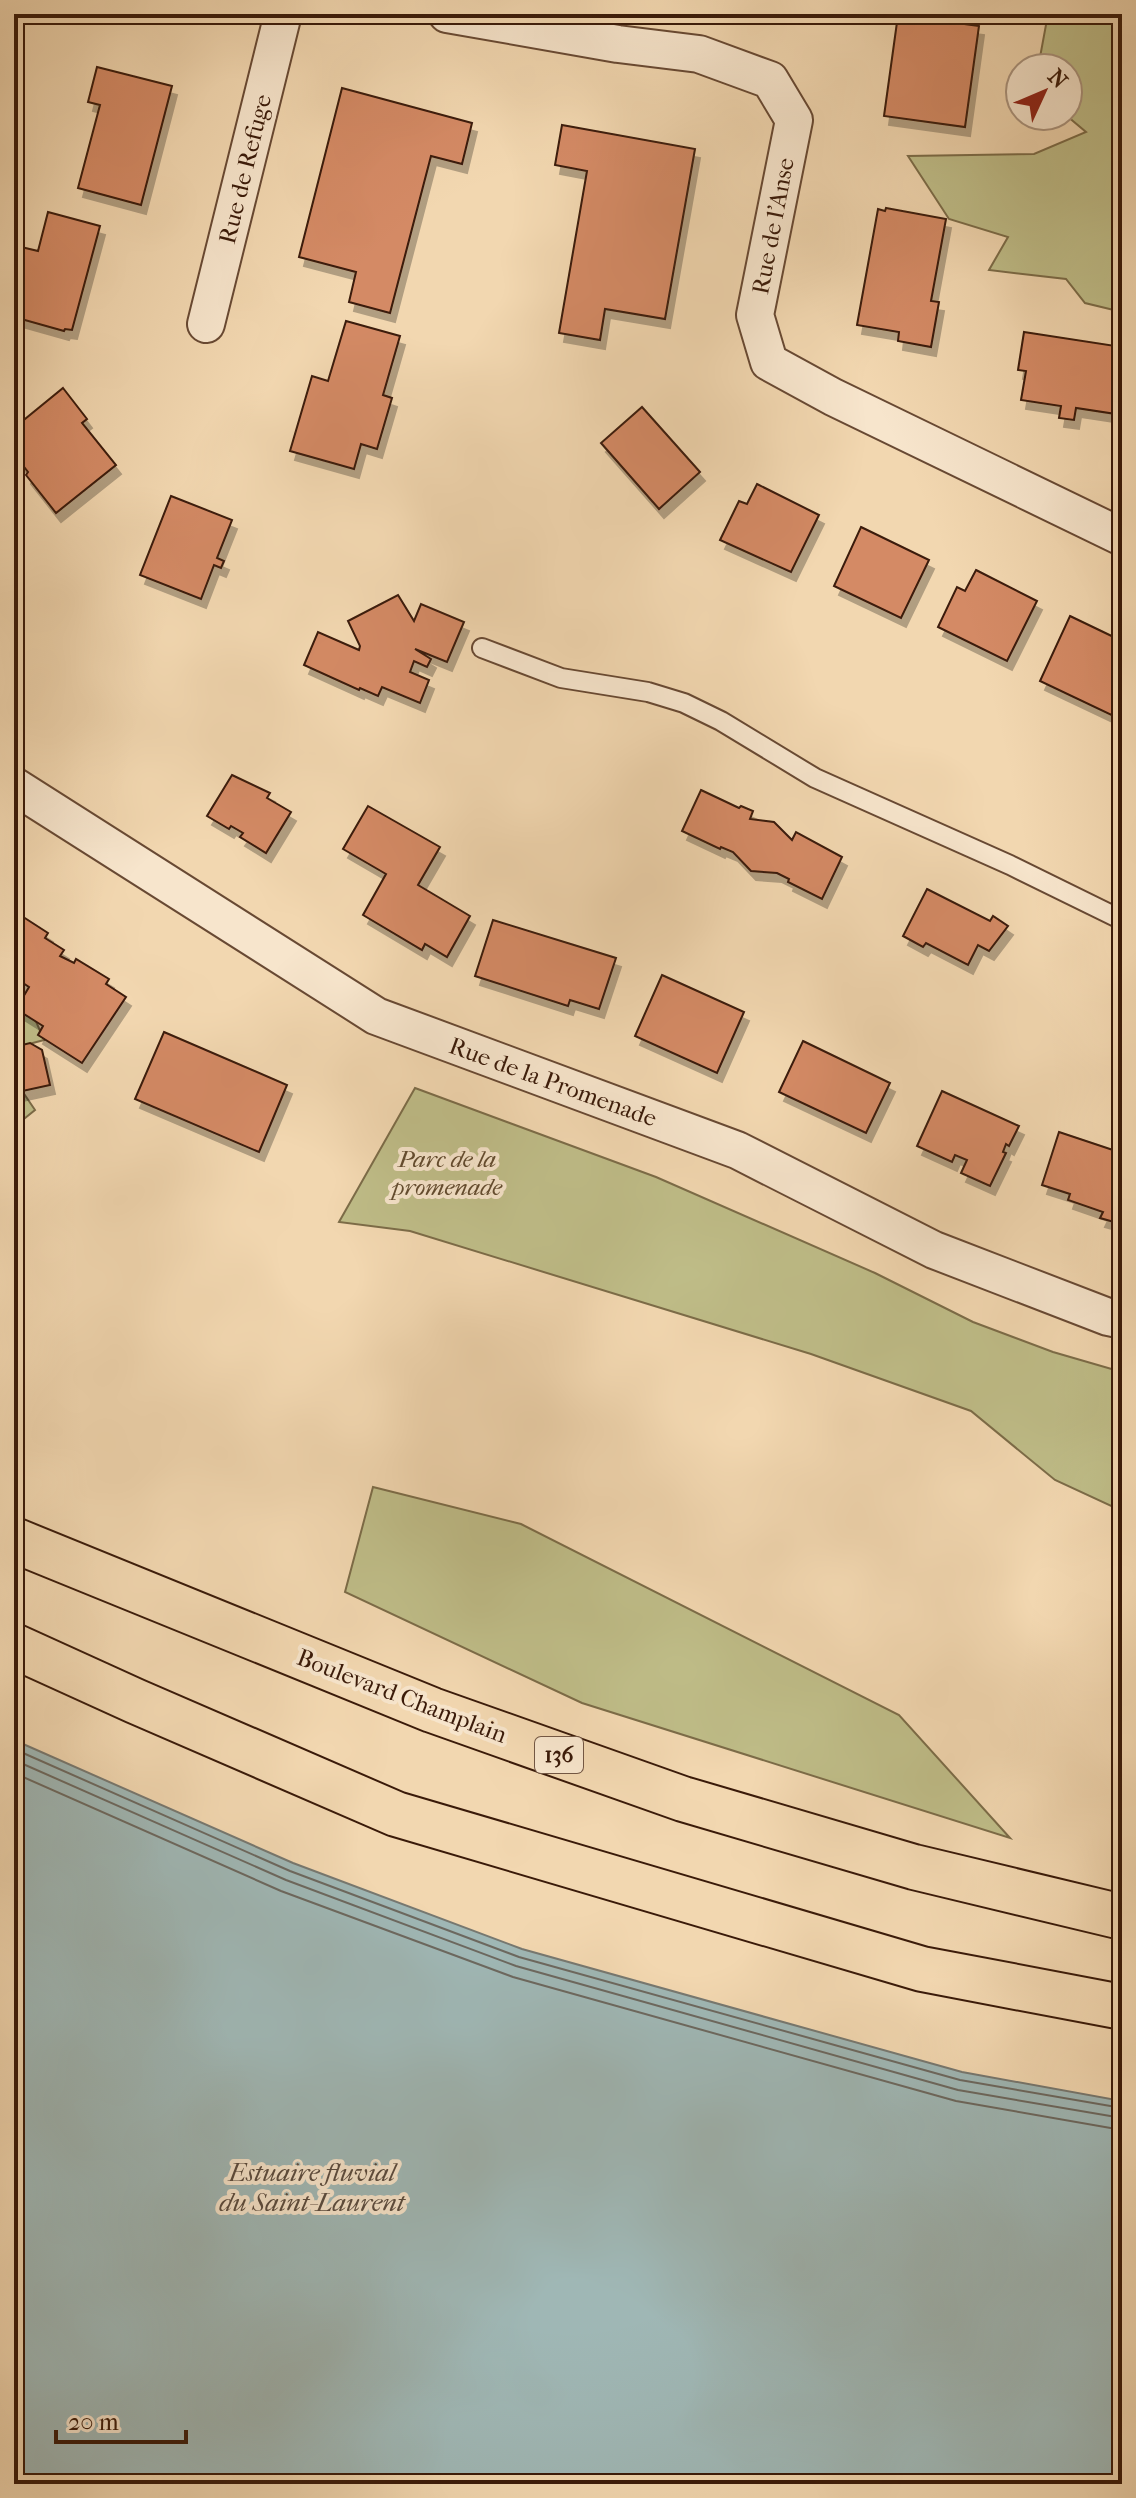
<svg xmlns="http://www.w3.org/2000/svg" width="1136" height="2498" font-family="'IM FELL French Canon',serif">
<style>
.green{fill:#bfbd88;stroke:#7c6c48;stroke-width:2}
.water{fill:#9fb7b5;stroke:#777870;stroke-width:2}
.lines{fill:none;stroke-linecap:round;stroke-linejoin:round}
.shore{stroke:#6c685f;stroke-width:2}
.building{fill:#d48a65;stroke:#3a1a09;stroke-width:2;filter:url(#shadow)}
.lane-casing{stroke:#684933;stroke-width:22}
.street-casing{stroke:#684933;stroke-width:40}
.primary-casing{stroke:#3a1a09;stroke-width:48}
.lane{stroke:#f7e5cc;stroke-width:18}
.street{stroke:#f7e5cc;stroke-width:36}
.primary{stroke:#f2d7b0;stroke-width:44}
.labels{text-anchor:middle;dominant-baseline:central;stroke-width:8;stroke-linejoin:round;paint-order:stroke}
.shield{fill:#f7e5cc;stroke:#735744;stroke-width:2}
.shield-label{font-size:22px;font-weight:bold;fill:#3a1a09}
.street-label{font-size:24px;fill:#3a1a09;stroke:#f7e5cc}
.park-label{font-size:24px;font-style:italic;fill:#624b2f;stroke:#f7e5cc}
.water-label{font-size:26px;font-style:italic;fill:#58493d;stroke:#f7e5cc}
</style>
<defs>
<filter id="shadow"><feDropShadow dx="5" dy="9" stdDeviation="0" flood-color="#0004"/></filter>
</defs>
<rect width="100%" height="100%" fill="#f2d7b0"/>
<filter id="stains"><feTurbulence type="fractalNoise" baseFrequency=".0025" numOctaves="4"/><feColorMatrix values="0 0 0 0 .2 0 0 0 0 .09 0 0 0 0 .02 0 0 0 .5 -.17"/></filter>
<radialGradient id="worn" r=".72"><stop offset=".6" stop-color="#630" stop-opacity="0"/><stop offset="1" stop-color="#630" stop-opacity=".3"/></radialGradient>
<!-- green -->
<g class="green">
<path d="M1048,14H1122V312L1085,303L1066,279L989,270L1008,237L949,219L908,156L1034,154L1086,132L1067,116L1068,68H1038Z"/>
<path d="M14,1004L35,1019L44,1040L14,1048Z"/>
<path d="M14,1079L35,1110L14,1127Z"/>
<path d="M415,1088L656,1177L875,1273L973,1322L1053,1352L1122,1372V1511L1055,1480L971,1411L811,1354L410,1231L339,1222Z"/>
<path d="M373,1487L521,1524L899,1715L1010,1838L582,1703L345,1592Z"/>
</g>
<!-- water -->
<path class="water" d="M14,1740L293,1863L522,1949L962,2072L1122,2101V2484H14Z"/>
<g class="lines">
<!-- shore -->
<g class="shore">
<path d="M14,1749L290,1871L519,1957L960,2080L1122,2108"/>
<path d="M14,1760L286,1880L516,1966L958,2090L1122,2118"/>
<path d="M14,1773L281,1891L513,1977L956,2101L1122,2130"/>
</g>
</g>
<!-- building -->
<g class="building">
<path d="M898,15L979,26L965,127L884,116Z"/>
<path d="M97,67L172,86L141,205L78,188L100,105L88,102Z"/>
<path d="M342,88L472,123L462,164L431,156L390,313L349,302L356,272L299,257Z"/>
<path d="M562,125L695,149L665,319L605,309L600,340L559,333L587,171L555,165Z"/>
<path d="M886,208L946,219L931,301L939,302L931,347L898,341L899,332L857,325L878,209L885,211Z"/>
<path d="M48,212L100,226L72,330L65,329L64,331L14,317V257L17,246L38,251Z"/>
<path d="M346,321L400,336L383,395L392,398L377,449L361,444L354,469L290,451L312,376L328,381Z"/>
<path d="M1024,332L1122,347V387H1119L1116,414L1076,408L1074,420L1059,418L1061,406L1021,400L1026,371L1018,370Z"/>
<path d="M63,388L87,419L82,423L116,465L56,513L26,475L28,472L14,454V428Z"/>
<path d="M642,407L700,472L659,509L601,443Z"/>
<path d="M757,484L819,515L791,572L720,540L739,501L747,504Z"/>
<path d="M171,496L232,520L217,558L224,561L221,568L214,565L201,599L140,575Z"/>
<path d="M861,527L929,560L901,618L834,586Z"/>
<path d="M976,570L1037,601L1007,661L938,627L957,587L965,591Z"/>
<path d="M398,595L414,621L421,604L464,622L447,662L415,649L431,659L427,667L414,661L410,672L429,680L420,703L382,687L378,696L360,688L359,690L304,665L318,632L359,650L360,646L348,621Z"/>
<path d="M1070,616L1122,641V720L1040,681Z"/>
<path d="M232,775L270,793L267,798L291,812L266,853L240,837L243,833L231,826L229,829L207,816Z"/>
<path d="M701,790L739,808L741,806L753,811L750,819L774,822L792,840L796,832L842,857L822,899L788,882L789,879L777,873L751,871L733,852L721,847L720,849L682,831Z"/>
<path d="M368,806L440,847L418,885L470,916L447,957L425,944L422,950L363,915L386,874L343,849Z"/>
<path d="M927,889L990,921L993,916L1008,926L989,951L978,945L968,965L926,943L923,947L903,936Z"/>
<path d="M14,911L48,933L45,938L64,950L60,956L74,963L76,959L109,979L106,984L126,997L82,1063L38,1035L43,1026L16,1009L29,987L14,977Z"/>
<path d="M493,920L616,958L599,1009L570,1000L568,1006L475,976Z"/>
<path d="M662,975L744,1012L717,1073L635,1036Z"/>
<path d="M164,1032L287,1085L259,1152L135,1099Z"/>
<path d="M803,1041L890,1083L866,1133L779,1092Z"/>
<path d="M30,1043L42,1050L50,1085L18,1092L14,1089V1047Z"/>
<path d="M942,1091L1019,1126L1009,1146L1006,1144L1003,1152L1006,1153L990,1186L961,1173L967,1160L955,1155L952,1162L917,1146Z"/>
<path d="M1059,1132L1122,1153L1121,1224L1100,1218L1103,1212L1068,1200L1070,1194L1042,1185Z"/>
</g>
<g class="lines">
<!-- lane casing -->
<g class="lane-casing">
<path id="lane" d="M482,648L561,678L648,692L684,703L721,721L815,778L1010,865L1122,920"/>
</g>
<!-- street casing -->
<g class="street-casing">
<g id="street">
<path d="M447,14L618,44L699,54L770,80L794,120L755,315L769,362L833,397L1122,537"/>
<path d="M206,324L283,14"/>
<path d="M14,786L376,1016L737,1150L934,1250L1108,1317L1122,1320"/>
</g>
</g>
<!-- primary casing -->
<g class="primary-casing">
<g id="primary">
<path d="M14,1540L432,1710L683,1799L914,1867L1122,1917"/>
<path d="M14,1646L135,1701L396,1814L922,1969L1122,2007"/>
</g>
</g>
<!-- lane -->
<use href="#lane" class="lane"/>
<!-- street -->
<use href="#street" class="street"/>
<!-- primary -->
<use href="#primary" class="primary"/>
</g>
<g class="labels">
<!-- shield labels -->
<rect class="shield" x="535" y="1737" width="48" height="36" rx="6"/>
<g class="shield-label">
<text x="559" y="1755">136</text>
</g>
<!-- street labels -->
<g class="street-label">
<text transform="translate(245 169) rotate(-76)">Rue de Refuge</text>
<text transform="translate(773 226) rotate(-79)">Rue de l'Anse</text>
<text transform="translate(553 1082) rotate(20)">Rue de la Promenade</text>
<text transform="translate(402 1696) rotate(21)">Boulevard Champlain</text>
</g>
<!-- park labels -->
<g class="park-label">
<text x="447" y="1159">Parc de la<tspan x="447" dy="28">promenade</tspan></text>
</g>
<!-- water labels -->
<g class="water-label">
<text x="312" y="2172">Estuaire fluvial<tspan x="312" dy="30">du Saint-Laurent</tspan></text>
</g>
</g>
<!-- margin -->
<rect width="1136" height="2498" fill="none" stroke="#f2d7b0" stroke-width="48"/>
<rect x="16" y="16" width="1104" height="2466" fill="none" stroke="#3a1a09" stroke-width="4"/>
<rect x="24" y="24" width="1088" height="2450" fill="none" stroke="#3a1a09" stroke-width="2"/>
<!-- north arrow -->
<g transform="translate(1044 92) rotate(46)"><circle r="38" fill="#f7e5cc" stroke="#ab947e" stroke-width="2"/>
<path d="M0-6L14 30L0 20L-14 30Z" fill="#8f2418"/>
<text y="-12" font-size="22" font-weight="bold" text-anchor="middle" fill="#3a1a09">N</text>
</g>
<!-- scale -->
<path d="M56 2430v12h130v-12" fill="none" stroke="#3a1a09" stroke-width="4"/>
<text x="68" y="2430" font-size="24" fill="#3a1a09" stroke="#f7e5cc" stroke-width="6" paint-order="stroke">20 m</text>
<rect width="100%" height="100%" filter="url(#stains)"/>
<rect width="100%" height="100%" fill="url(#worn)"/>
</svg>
